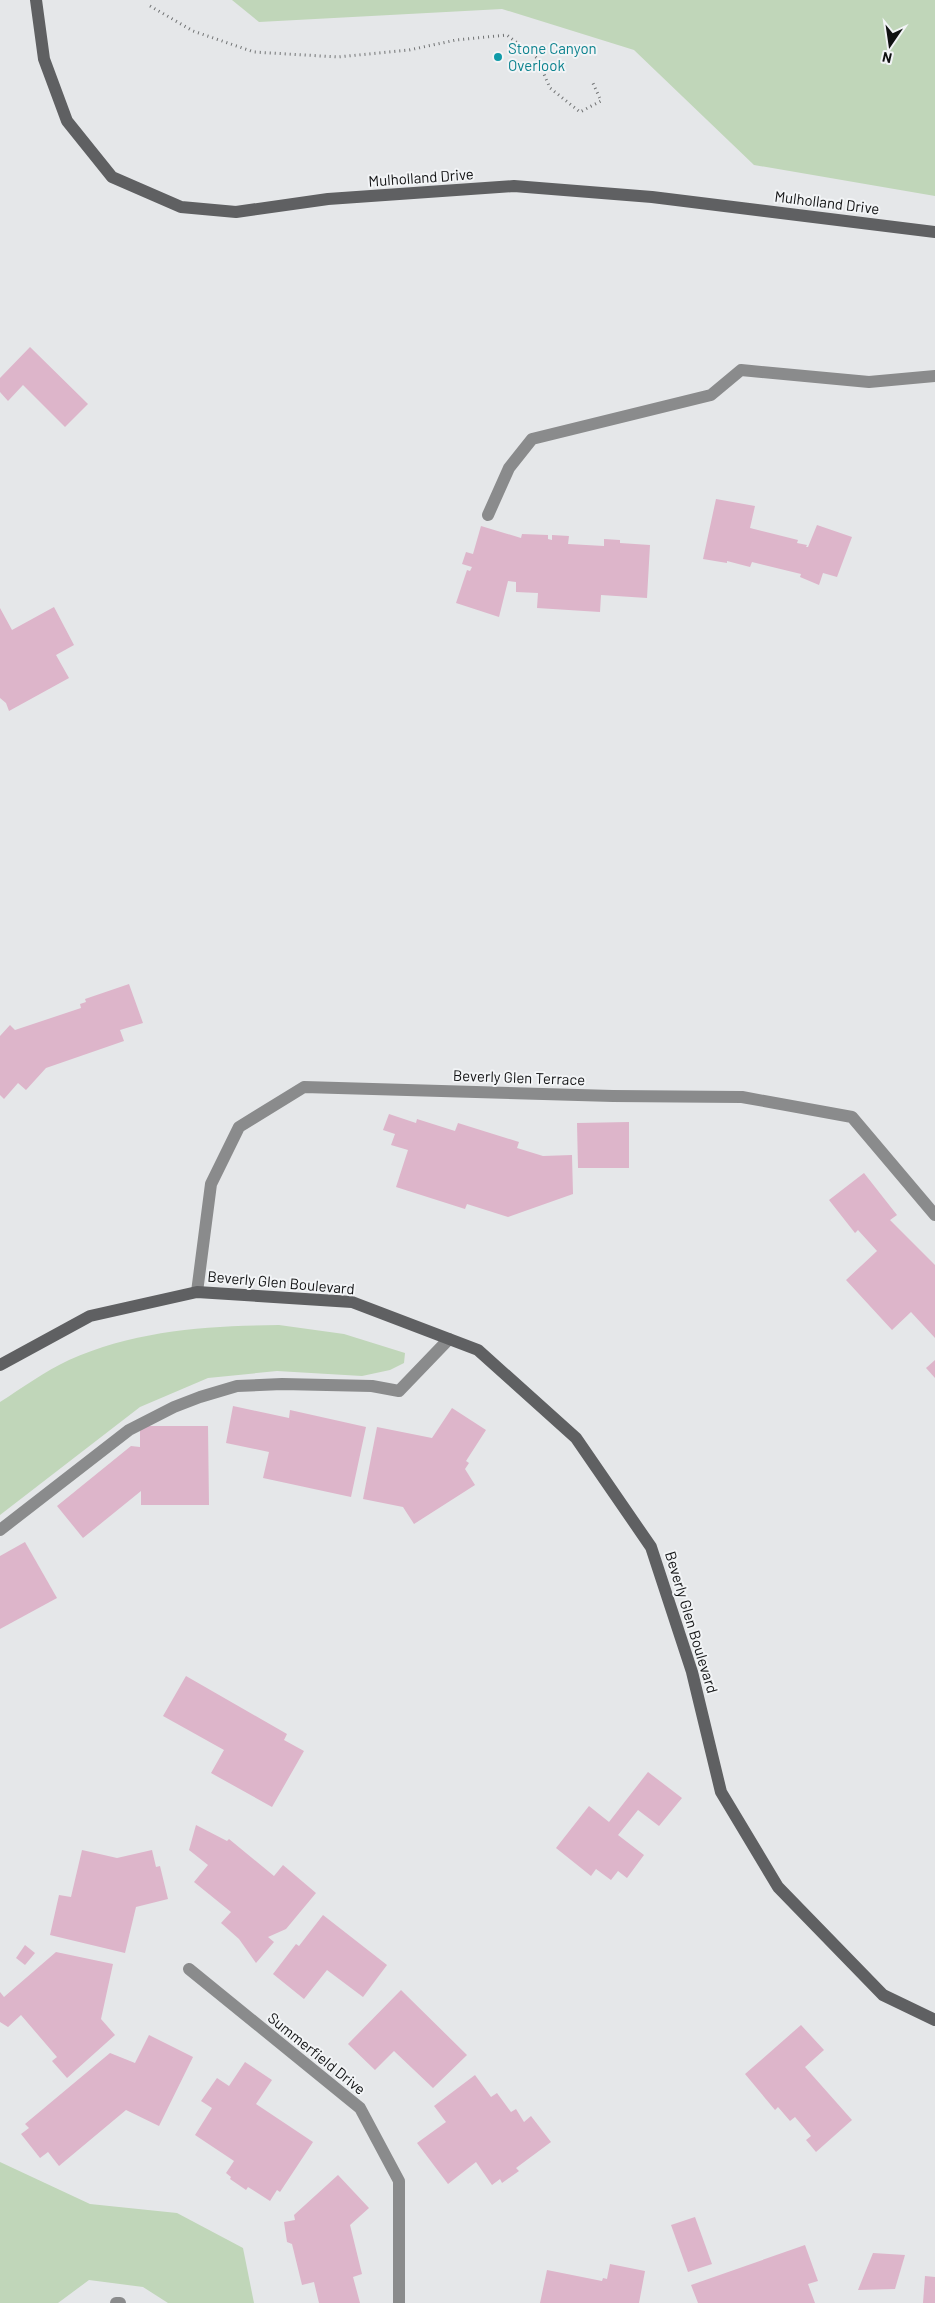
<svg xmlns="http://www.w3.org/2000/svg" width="935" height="2303" font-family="Barlow,sans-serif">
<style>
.green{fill:#c0d6b9}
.building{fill:#ddb5ca}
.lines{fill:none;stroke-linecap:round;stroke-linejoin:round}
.path{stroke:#707273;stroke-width:3;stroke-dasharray:1 4;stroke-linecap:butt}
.lane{stroke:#8a8b8c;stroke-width:12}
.street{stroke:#8a8b8c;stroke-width:12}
.secondary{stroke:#5f6062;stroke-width:12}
.culture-dot{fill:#0f9aa8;stroke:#f2f4f6;stroke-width:2}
.labels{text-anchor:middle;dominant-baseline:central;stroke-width:4;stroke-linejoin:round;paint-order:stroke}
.culture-label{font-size:15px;fill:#0d838f;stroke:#f2f4f6;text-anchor:start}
.street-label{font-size:15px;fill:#101112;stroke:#f2f4f6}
</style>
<rect width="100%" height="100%" fill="#e5e7e9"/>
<!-- green -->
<g class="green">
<path d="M232,0H935V196L754,165L634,50L502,9L259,22Z"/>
<path d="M279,1325L344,1334L405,1353L404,1363L390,1370L362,1376L277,1371L208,1378L140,1407L0,1515V1402C22,1388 45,1371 69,1360C136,1330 207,1326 279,1325Z"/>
<path d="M0,2162L90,2204L177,2213L243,2248L254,2303H168L143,2287L89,2280L58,2303H0Z"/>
</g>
<!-- building -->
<g class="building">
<path d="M30,347L88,404L65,427L23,385L8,401L0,392V378Z"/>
<path d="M716,499L755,506L750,528L798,540L797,543L807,545L806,547H808L817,525L852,537L837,577L823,573L819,585L800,577L801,574L752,562L750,567L727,561V563L703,559Z"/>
<path d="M481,526L521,538L522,534L548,535V539L552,540V535L569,536L568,544L604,546V539L620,540V543L650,545L647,598L601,595L600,612L537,608L538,593L516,592V582L508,581L499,617L456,603L467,570L470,571L472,567L462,564L466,552L473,554Z"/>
<path d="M54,607L74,645L56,655L69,678L9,711L6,703L0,698V608L12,630Z"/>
<path d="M129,984L143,1023L120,1030L124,1041L46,1068L26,1090L18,1083L4,1099L0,1095V1036L10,1025L15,1030L81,1008L80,1004L86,1002L85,999Z"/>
<path d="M389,1114L416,1123L417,1119L455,1131L458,1123L519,1142L517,1148L543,1156L572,1155L573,1194L508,1217L467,1204L465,1209L396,1187L408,1150L391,1145L395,1134L383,1130Z"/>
<path d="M629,1122V1168H578L577,1123Z"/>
<path d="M864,1173L897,1215L890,1220L935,1265V1338L911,1312L892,1330L846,1280L877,1251L858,1230L855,1233L829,1200Z"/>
<path d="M935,1360V1378L926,1368Z"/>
<path d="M233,1406L289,1418L290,1410L366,1427L351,1497L263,1478L269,1452L226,1443Z"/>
<path d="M452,1408L486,1430L466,1461L469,1463L465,1469L475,1485L414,1524L403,1507L363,1499L377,1427L432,1438Z"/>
<path d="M140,1426H208L209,1505H141V1491L83,1538L57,1506L131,1446L140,1447Z"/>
<path d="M25,1542L57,1598L0,1629V1556Z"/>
<path d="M186,1676L287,1734L284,1740L304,1751L272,1807L211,1773L224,1750L163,1716Z"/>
<path d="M648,1772L682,1798L659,1826L638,1810L618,1835L644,1855L627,1878L618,1871L611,1880L596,1869L591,1876L556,1848L589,1806L609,1822Z"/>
<path d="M196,1825L227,1841L229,1839L274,1876L283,1865L316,1893L286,1929L268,1937L274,1942L256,1963L239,1939L221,1923L231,1912L194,1882L208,1865L189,1850Z"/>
<path d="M82,1850L117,1858L152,1850L156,1867L160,1866L168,1899L136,1907L125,1953L50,1935L59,1895L71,1897Z"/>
<path d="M323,1915L387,1965L363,1997L327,1970L304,1999L273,1974L296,1944L299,1946Z"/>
<path d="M25,1945L35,1953L25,1965L16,1958Z"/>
<path d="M56,1952L113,1964L101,2019L115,2035L67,2078L52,2061L57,2057L21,2015L8,2027L0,2022V1992L4,1997Z"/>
<path d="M401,1990L467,2055L433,2088L394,2051L375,2070L348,2044Z"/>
<path d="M801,2025L824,2050L805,2067L852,2120L816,2152L806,2140L811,2136L795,2117L790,2121L778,2107L775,2110L745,2074Z"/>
<path d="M149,2035L193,2057L159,2126L126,2110L59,2166L48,2152L40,2158L21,2134L29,2128L25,2124L110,2053L135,2063Z"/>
<path d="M245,2062L272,2080L256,2104L313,2142L280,2192L277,2190L270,2201L248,2187L246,2190L230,2179L231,2177L226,2173L234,2161L195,2135L212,2108L201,2101L217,2078L229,2086Z"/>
<path d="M475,2075L491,2097L497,2093L511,2112L516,2109L524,2122L531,2116L551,2142L516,2168L519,2171L502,2183L500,2179L492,2185L476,2162L448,2184L417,2143L446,2122L434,2106Z"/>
<path d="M338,2175L369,2208L350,2225L362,2274L353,2277L360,2303H319L314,2282L302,2285L292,2244L287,2242L284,2222L295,2220L294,2215Z"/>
<path d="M695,2217L712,2264L688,2272L671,2225Z"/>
<path d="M805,2245L818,2281L808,2284L815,2303H698L691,2285Z"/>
<path d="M873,2253L905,2255L895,2289L858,2290Z"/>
<path d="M610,2264L645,2271L639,2303H540L547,2270L602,2281L603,2278L607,2279Z"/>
<path d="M925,2276L935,2277V2303H923Z"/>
</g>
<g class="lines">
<!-- path -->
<path class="path" d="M150,6L193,31L254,52L338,57L409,50L456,40L507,35L537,58L550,88L580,112L601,101L592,81"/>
<!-- lane -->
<g class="lane">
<path d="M488,515L509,468L532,439L711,395L741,370L869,382L935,376"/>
<path d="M0,1530L129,1430L174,1407L200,1397L237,1386L282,1384L372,1386L399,1391L449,1339"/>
</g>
<!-- street -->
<g class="street">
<path d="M197,1292L211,1184L239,1127L304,1087L613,1096L742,1097L852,1117L935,1215"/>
<path d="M189,1969L360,2108L399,2181V2303"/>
<path d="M116,2303H120"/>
</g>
<!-- secondary -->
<g class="secondary">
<path d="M36,0L44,59L67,121L112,177L181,207L236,212L328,199L514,186L652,197L935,232"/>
<path d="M0,1365L90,1316L197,1292L352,1302L478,1350L576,1438L651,1547L692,1672L721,1792L778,1887L883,1995L935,2020"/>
</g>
</g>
<!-- markers -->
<circle class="culture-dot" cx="498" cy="57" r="5"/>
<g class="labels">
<!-- culture labels -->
<g class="culture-label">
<text x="508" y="48">Stone Canyon<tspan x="508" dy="17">Overlook</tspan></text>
</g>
<!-- street labels -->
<g class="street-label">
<text transform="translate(421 177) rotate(-4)">Mulholland Drive</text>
<text transform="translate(827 202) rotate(7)">Mulholland Drive</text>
<text transform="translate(519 1077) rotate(2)">Beverly Glen Terrace</text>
<text transform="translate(281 1282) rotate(5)">Beverly Glen Boulevard</text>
<text transform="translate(692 1622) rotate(73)">Beverly Glen Boulevard</text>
<text transform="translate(317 2053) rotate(39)">Summerfield Drive</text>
</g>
</g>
<!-- north arrow -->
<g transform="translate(890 45) rotate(193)" stroke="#f2f4f6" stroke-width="4" paint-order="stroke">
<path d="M0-4L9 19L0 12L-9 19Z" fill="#101112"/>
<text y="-8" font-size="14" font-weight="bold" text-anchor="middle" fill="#101112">N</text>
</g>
</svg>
